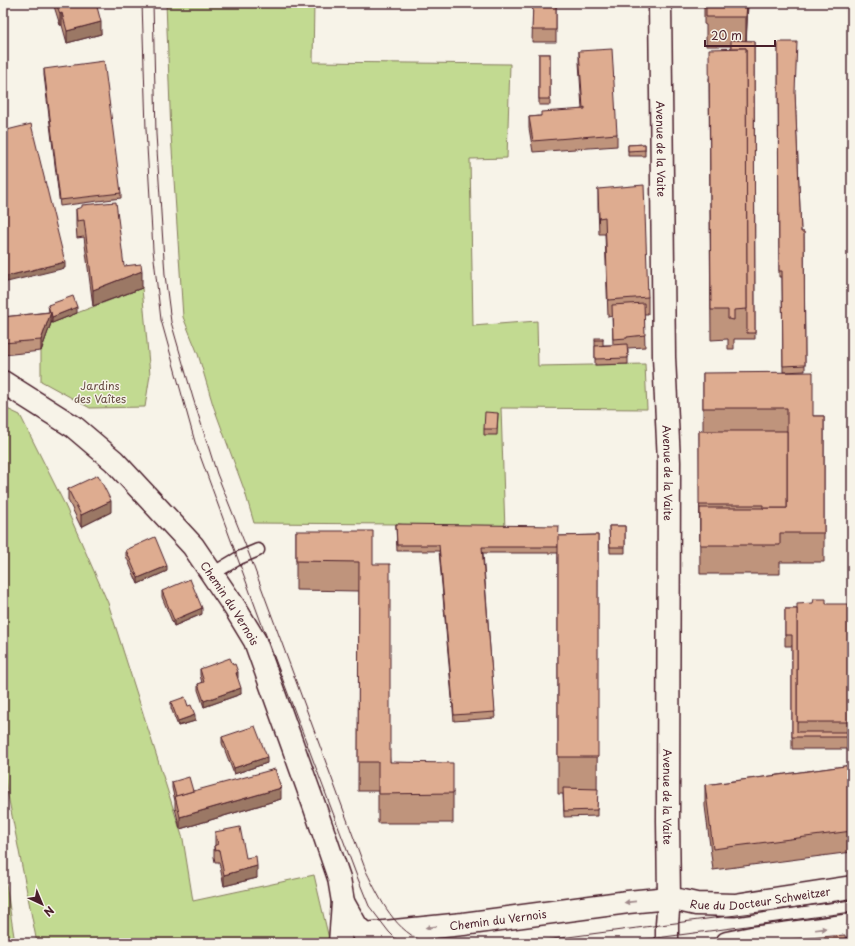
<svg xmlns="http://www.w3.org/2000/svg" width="855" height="946" font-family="'Playpen Sans',sans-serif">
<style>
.green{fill:#c2da91;stroke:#867c5e}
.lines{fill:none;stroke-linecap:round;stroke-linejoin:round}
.service-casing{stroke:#4a1f2b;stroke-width:15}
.minor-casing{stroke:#4a1f2b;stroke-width:25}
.tertiary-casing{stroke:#4a1f2b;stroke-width:25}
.service{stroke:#f7f3e8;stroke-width:12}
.minor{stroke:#f7f3e8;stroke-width:22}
.tertiary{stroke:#f7f3e8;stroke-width:22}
.tram{stroke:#4a1f2b;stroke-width:1}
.wall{fill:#bf947c;stroke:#4a1f2b}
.shaded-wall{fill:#9b7865;stroke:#4a1f2b}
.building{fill:#deac90;stroke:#4a1f2b}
.oneway{fill:#a0898a}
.labels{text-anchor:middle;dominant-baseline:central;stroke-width:3;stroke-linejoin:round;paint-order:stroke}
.street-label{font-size:11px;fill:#4a1f2b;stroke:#f7f3e8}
.park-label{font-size:11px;fill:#684e44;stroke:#f7f3e8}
</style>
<rect width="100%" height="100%" fill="#f7f3e8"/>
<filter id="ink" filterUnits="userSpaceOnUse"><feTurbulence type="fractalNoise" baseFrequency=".025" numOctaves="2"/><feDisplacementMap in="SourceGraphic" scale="8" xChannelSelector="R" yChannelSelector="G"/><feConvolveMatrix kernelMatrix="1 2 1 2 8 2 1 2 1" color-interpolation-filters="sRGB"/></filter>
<g filter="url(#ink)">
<!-- green -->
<g class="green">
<path d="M166,3H314L313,62L510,64L507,158L470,159L473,326L537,321L538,366L645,364L647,409L501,408L505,531L396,530V524L254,523L245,492L213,405L198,354L183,317L171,134Z"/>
<path d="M142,288L150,375L145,407L90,408L41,381V351L51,323Z"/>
<path d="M3,407L20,415L64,503L108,603L183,839L193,901L314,875L330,943H37L3,770Z"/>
<path d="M3,864L15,943H3Z"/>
</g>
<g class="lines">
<!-- service casing -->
<g class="service-casing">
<path id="service" d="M212,574L239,558L258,550"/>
</g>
<!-- minor casing -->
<g class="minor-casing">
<g id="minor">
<path id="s1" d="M660,3L664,357L669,462L668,821L669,898L667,924V943"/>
<path id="s2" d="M343,902L357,927L365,934L463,924L628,902L669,898L696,904L735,905L852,887"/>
<path d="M727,943L752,938L852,925"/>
</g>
</g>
<!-- tertiary casing -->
<g class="tertiary-casing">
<g id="tertiary">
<path id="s3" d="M3,382L74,427L114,461L193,546L235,608L255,641L314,805L339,878L343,902L340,943"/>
</g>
</g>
<!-- service -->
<use href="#service" class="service"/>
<!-- minor -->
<use href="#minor" class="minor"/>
<!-- tertiary -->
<use href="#tertiary" class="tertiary"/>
<!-- tram -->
<g class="tram">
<path d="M142,3L146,129L153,250L161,320L195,442L258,614L356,874L369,906L389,932L400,943"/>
<path d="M153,3L156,134L165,275L171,322L193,398L217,474L249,554L366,871C380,899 395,933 428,943"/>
<path d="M522,943L852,900"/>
<path d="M619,943L852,912"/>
</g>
</g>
<!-- wall -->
<g class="wall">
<path d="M53,3H96L101,34L67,43L62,25H60Z"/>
<path d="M533,3H556V42H532Z"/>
<path d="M704,3H748L746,41H754L755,339H734V349H728V339L711,340L709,78L731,48V46H706V25L704,24Z"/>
<path d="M846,3H852V40V23L847,24Z"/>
<path d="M778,42L795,94L801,232H804L805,371L783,372L782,277H779Z"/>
<path d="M579,51L617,134V146L533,152L529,128V117L541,116L582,109L579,62Z"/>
<rect x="539" y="54" width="11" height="51"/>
<path d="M44,69L121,193V198L60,206L44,75Z"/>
<path d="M645,144V156H628V145Z"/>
<path d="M598,189L648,297V314H644L645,347L628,348V364L595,365V340L603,338V345H613L612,316L608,317L605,234H599L598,206Z"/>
<path d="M76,209L124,266L142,288L93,306L84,237L77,238L76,225Z"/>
<path d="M48,305L77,313L52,323L51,322V323L41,351L3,355V317L49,312Z"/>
<path d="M703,373L813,416H824V562H780V574H700L699,431H703Z"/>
<path d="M498,413L497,435H484V429Z"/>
<path d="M68,489L111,512L81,527L68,500Z"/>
<path d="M396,524L559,536L598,535L597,816L564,817L563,794H558V553H483L495,718L454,721L439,551H397Z"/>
<path d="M609,526H625V553H610Z"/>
<path d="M296,531L373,564L390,762L453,792V823H378V791H358L359,591L296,590Z"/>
<path d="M126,550L167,571L138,584L126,556Z"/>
<path d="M162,591L202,614L174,626L162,597Z"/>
<path d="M826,604L849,615H852V749H792V646H785V609H797Z"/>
<path d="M200,669L238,678H237L241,694L204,707L198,690V684L202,683L200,675Z"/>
<path d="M171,702L188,706L195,721L178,726L171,708Z"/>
<path d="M222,737L267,763L234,774L222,743Z"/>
<path d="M852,765V852L713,870L705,806V785Z"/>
<path d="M172,782L193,791L281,799L180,829L175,808V801L172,788Z"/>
<path d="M215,832L246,858L257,878L224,886L219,862H215L214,857V846L215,845Z"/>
</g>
<!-- shaded-wall -->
<g class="shaded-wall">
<path d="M747,3H748L746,46V17Z"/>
<path d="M62,13V25H60V14Z"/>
<path d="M101,22V34L67,43V31Z"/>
<path d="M6,116V122L3,123V117Z"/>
<path d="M65,262V268L3,283V277Z"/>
<path d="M142,271V288L93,306V290Z"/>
<path d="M77,307V313L52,323V317Z"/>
<path d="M51,312V323L41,351V340Z"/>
<path d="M111,501V512L81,527V515Z"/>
<path d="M167,566V571L138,584V578Z"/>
<path d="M202,608V614L174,626V620Z"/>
<path d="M238,672V678L236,679V673Z"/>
<path d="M241,688V694L204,707V701Z"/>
<path d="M195,715V721L178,726V721Z"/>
<path d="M267,757V763L234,774V768Z"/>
<path d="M281,788V799L180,829V817Z"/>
<path d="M257,866V878L224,886V875Z"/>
</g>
<!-- building -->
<g class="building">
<path d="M56,3H96L101,22L67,31L62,13L60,14Z"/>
<path d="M533,3H556V30H532Z"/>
<path d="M706,3H747L746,17H706Z"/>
<path d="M731,40L754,41L755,333H747L746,48H731Z"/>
<path d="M778,42H797L795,92L801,232H804L805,365L783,366L782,271H779Z"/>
<path d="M746,48L747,309L734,310V320L728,319V310H711L709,49Z"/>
<path d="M612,49L617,134L533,141L529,117L541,116V112L585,109V107L583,108L579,51Z"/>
<rect x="539" y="54" width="11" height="45"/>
<path d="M104,61L121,193L60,200L44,69Z"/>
<path d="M3,103L6,116L3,117Z"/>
<path d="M31,124L65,262L3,277V131Z"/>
<path d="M645,144V150L628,151V145Z"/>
<path d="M644,185L648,297L608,300L605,217L599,218L598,189Z"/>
<path d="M116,202L124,266L141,264L142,271L93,290L84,220L77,221L76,209L82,207V205Z"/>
<path d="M73,296L77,307L52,317L51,312H50L48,305Z"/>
<path d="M644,303L645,335L627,337V338L613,339L612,305Z"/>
<path d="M51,312L41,340L3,343V317Z"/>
<rect x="595" y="338" width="8" height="2"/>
<path d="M627,344L628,358L595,359V346Z"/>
<path d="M813,372V416H824V533H780V545H700V508H787V408H703V373Z"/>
<path d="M485,412L498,413L497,429H484Z"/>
<path d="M699,431H787V508H763V505H699Z"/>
<path d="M98,475L111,501L81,515L68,489Z"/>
<path d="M396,524L559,526L558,547H482L495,712L454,715L439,545H397Z"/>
<path d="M609,526H625V547H610Z"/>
<path d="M296,531H373V564H390V762L453,763V793L378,794V762H358L359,562L296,561Z"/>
<path d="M598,535V757H558V536Z"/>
<path d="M155,537L167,566L138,578L126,550Z"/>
<path d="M190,579L202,608L174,620L162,591Z"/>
<path d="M814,599H826V604H848L850,621L852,625V722H797V604L813,603Z"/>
<path d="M785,609H797V732H852V737H792V635H785Z"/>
<path d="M849,615H852V625L850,621Z"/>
<path d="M230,658L233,665L235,664L238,672L236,673L241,688L204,701L198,684L204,682L200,669Z"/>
<path d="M185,697L188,706L191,705L195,715L178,721L171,702Z"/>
<path d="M255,726L267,757L234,768L222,737Z"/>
<path d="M852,765V831L713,849L705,785Z"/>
<path d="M275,769L281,788L180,817L175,796Z"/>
<path d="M189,777L193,791L176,796L172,782Z"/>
<path d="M563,788L598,789L597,810L564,811Z"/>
<path d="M240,827L246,858L256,856L257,866L224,875L219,850L215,851L214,846L218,844L215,832Z"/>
<path d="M845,935L846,943H773V941Z"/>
</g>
<!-- one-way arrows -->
<defs><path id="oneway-solid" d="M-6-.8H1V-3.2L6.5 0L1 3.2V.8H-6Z"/></defs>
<g class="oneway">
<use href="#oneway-solid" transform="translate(630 902) rotate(174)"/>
<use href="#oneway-solid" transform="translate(431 927) rotate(174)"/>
<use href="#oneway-solid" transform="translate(821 929) rotate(-7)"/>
</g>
</g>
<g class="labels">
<!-- street labels -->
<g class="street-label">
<text stroke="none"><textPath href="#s1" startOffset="146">Avenue de la Vaite</textPath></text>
<text stroke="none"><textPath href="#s1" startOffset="470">Avenue de la Vaite</textPath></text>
<text stroke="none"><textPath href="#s3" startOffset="321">Chemin du Vernois</textPath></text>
<text stroke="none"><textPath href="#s1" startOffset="794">Avenue de la Vaite</textPath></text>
<text stroke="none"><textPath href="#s2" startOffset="438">Rue du Docteur Schweitzer</textPath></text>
<text stroke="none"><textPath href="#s2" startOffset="173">Chemin du Vernois</textPath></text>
</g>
<!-- park labels -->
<g class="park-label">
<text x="100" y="385">Jardins<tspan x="100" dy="13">des Vaîtes</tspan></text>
</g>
</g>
<!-- margin -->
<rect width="855" height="946" fill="none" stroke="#f7f3e8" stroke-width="16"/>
<rect x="8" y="8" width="839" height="930" fill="none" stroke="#4a1f2b" stroke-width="1.5" filter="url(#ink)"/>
<!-- north arrow -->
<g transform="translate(42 904) rotate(136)" stroke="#f7f3e8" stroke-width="3" paint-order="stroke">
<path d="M0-3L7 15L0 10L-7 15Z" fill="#4a1f2b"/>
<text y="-6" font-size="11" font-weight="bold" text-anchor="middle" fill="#4a1f2b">N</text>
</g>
<!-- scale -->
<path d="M705 40v6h70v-6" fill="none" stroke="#4a1f2b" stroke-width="2"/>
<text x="711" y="40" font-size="12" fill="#4a1f2b" stroke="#f7f3e8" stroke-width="3" paint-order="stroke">20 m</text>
</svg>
